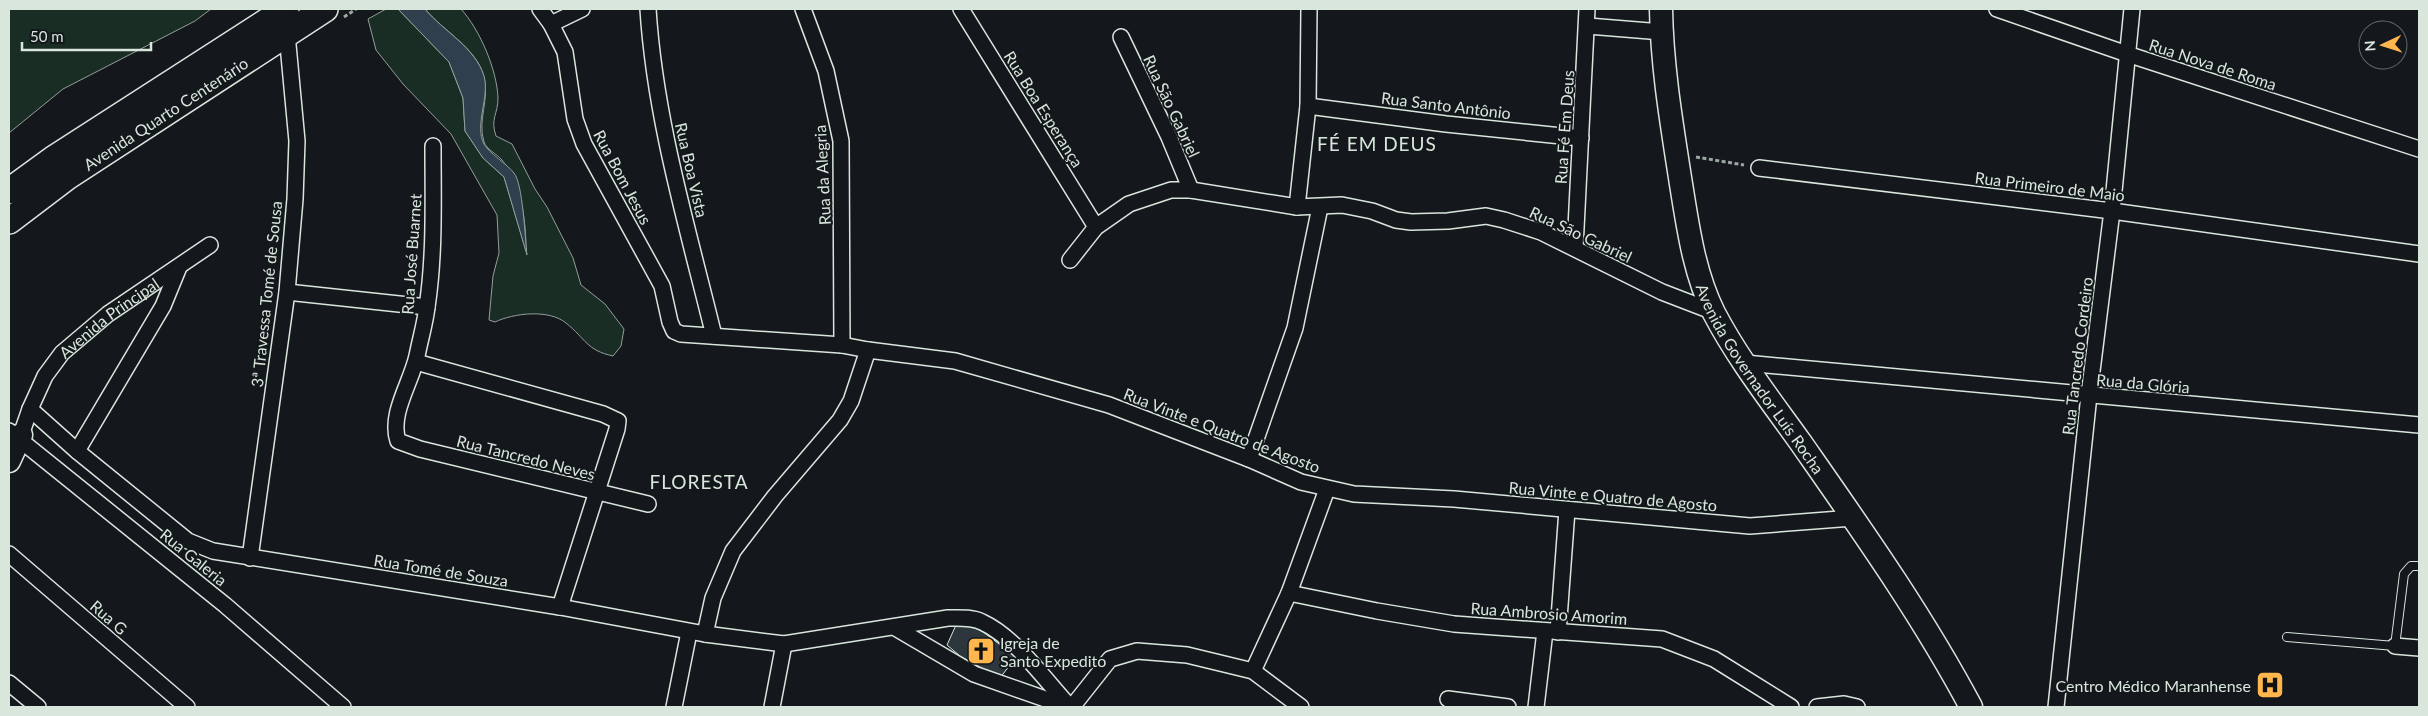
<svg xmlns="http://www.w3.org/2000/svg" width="2428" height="716" font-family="Lato,sans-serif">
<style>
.green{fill:#1a2d24;stroke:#939e99}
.water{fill:#2f3f4d;stroke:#939e99}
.building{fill:#2c363c;stroke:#d8e6dc}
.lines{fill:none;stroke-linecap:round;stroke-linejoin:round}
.lane-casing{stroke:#d8e6dc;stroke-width:10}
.street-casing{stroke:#d8e6dc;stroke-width:18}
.secondary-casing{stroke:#d8e6dc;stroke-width:25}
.primary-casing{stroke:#d8e6dc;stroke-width:28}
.path{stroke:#9da8a2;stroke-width:3;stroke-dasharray:4 2.5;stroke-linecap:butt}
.lane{stroke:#14181c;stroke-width:8}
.street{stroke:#14181c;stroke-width:15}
.secondary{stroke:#14181c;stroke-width:22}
.primary{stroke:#14181c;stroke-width:25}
.labels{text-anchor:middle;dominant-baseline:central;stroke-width:4;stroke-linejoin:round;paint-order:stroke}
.street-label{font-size:16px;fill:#d8e6dc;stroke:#14181c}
.poi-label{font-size:16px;fill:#d8e6dc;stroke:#14181c;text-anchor:start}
.quarter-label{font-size:19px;letter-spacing:1px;fill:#d8e6dc;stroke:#14181c}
</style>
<rect width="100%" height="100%" fill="#14181c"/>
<!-- green -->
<g class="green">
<path d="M9,9H211L195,21L63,89L9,133Z"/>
<path d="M386,9H398L449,62L463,98L465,131L483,158L504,177L526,251C526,221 522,185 502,160C497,154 486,149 484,142C477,120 490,99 484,77C477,48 443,31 425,9H461C480,30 497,70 498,98C498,115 490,118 496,136L512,144L535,189L547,207L573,258L581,285L605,304L624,329L621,346L613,356C586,350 586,339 566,323C549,309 514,313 495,322L489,320L493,276L499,253L497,215L451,134L403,84L376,50L368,19Z"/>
</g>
<!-- water -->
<path class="water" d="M398,9H425C443,31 475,47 484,76C490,97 474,125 484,144C489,153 507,164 514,173C523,184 525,238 527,255L504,177L483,158L465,131L463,98L449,62Z"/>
<!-- building -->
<path class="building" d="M956,625L970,626L982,631L1016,657L1000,678L960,656L947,645Z"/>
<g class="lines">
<!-- lane casing -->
<g class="lane-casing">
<path id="lane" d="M2287,637L2395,646L2404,574L2411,566H2419"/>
</g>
<!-- street casing -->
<g class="street-casing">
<g id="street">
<path d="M540,9L551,24L565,52L575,119L584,144L662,286L670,322L674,331L681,334L842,345L868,350L955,361L1109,405L1249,459L1301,482L1354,494L1454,499L1750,526L1853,518"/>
<path d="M648,9C655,120 688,229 714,336"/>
<path d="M803,9L826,71L841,141L842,345"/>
<path d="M961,9L1096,227"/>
<path d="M1997,9L2127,54L2419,149"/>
<path d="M551,24L582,9"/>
<path d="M1588,26L1662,32"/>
<path d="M1121,37L1169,137L1191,190"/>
<path d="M1308,106L1446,124L1581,138"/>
<path d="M433,146C433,200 435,254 427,307C425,324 420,340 417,356C411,383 389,414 398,441L420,449L648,504"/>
<path d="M1759,168L2112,211L2419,254"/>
<path d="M1297,207L1308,106L1309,9"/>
<path d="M1575,248L1587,9"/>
<path d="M1070,260L1096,227L1129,204L1171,190H1191L1297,207L1342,205L1372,211L1396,220L1411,222L1448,221L1486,216L1504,220L1541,232L1662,292L1714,312"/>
<path d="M287,292L427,307"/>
<path d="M416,362L603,414L618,421L617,429L560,607"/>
<path d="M1745,363L2419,425"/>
<path d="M30,409L77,451L188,541L213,551L560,607L705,634L784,644L948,618C959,618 972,617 982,622C1015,637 1045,680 1070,707"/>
<path d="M9,431L225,605L343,707"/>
<path id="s1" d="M21,435L30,409L45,376L62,353L108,314L210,245"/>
<path d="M77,451L163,306L179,267"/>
<path d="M1249,459L1295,328L1320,207"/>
<path d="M9,554L187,707"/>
<path d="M250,558L287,292L295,199L297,141L287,34"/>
<path d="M1289,593L1377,611L1454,624L1662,639L1714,659L1791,707"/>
<path d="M894,627L974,674L1068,707"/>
<path d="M1558,632L1567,510"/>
<path d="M705,634L713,598L733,551L775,496L840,420L851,401L868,350"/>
<path d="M2395,646L2419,648"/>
<path d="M1253,671L1289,593L1327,489"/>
<path d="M9,683L38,707"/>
<path d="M1448,699L1508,707"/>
<path d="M674,707L689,632"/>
<path d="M772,707L784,644"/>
<path d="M1072,707L1110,659L1137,651L1187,655L1253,671L1301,707"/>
<path d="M1536,707L1545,631"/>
<path d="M1817,707L1844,704L1857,707"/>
<path d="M2056,707L2089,395L2112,211L2132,9"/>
</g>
</g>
<!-- secondary casing -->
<g class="secondary-casing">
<g id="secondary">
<path id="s2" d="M1661,9C1662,68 1672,126 1681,184C1688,227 1694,273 1714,313C1738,359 1771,401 1801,443C1861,529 1922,615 1971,707"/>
<path d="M9,461L21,435"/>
</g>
</g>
<!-- primary casing -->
<g class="primary-casing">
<g id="primary">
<path d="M9,191L53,159L286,9"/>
<path id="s3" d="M9,221L67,177L325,9"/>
</g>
</g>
<!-- path -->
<g class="path">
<path d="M344,17L356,9"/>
<path d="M1696,157L1744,165"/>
</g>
<!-- lane -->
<use href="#lane" class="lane"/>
<!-- street -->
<use href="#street" class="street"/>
<!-- secondary -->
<use href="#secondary" class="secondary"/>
<!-- primary -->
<use href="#primary" class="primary"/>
</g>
<!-- icons -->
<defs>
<g id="church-square" transform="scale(1.4375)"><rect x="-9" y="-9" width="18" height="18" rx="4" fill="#ffb74d" stroke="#14181c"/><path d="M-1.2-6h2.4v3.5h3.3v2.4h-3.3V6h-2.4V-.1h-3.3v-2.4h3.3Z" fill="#111"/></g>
<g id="hospital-square" transform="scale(1.4375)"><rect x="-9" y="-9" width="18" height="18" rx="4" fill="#ffb74d" stroke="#14181c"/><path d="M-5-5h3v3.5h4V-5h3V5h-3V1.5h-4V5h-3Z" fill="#111"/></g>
</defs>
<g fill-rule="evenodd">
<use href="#church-square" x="981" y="651"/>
<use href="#hospital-square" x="2270" y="685"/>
</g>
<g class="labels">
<!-- street labels -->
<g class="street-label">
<text transform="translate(2213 64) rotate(18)">Rua Nova de Roma</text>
<text transform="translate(1446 105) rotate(7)">Rua Santo Antônio</text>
<text transform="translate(1172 106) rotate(65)">Rua São Gabriel</text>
<text transform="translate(1044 109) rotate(58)">Rua Boa Esperança</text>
<text stroke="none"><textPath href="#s3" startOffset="190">Avenida Quarto Centenário</textPath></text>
<text transform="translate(1564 127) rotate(-86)">Rua Fé Em Deus</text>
<text transform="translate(692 170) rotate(77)">Rua Boa Vista</text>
<text transform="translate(822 175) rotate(-93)">Rua da Alegria</text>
<text transform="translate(623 177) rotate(62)">Rua Bom Jesus</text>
<text transform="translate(2050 186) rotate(7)">Rua Primeiro de Maio</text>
<text transform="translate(1581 234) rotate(25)">Rua São Gabriel</text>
<text transform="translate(411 254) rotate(-86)">Rua José Buarnet</text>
<text transform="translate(266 294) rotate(-84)">3ª Travessa Tomé de Sousa</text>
<text stroke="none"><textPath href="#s1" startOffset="151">Avenida Principal</textPath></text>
<text transform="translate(2077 356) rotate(-83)">Rua Tancredo Cordeiro</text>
<text stroke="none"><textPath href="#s2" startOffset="390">Avenida Governador Luís Rocha</textPath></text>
<text transform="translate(2143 383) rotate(5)">Rua da Glória</text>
<text transform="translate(1222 430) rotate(21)">Rua Vinte e Quatro de Agosto</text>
<text transform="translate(526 457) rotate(14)">Rua Tancredo Neves</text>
<text transform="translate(1613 496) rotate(5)">Rua Vinte e Quatro de Agosto</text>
<text transform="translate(194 557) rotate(39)">Rua Galeria</text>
<text transform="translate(441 570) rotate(9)">Rua Tomé de Souza</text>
<text transform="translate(1549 613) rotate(4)">Rua Ambrosio Amorim</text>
<text transform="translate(109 617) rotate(41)">Rua G</text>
</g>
<!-- poi labels -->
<g class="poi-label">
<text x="1000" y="642">Igreja de<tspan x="1000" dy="18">Santo Expedito</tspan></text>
<text x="2251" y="685" text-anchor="end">Centro Médico Maranhense</text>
</g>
<!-- quarter labels -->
<g class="quarter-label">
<text x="1377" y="143">FÉ EM DEUS</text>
<text x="699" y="481">FLORESTA</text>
</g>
</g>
<!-- border -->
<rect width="2428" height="716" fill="none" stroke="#d8e6dc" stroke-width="20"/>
<!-- north arrow -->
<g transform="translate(2383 45) rotate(266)"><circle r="24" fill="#14181c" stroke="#626a69"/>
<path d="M0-4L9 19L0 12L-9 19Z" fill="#ffb74d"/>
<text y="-8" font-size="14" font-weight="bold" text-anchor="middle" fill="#d8e6dc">N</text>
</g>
<!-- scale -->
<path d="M22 42v8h129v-8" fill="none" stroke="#d8e6dc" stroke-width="2.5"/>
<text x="30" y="42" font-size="15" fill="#d8e6dc" stroke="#14181c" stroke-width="4" paint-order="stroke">50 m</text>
</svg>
